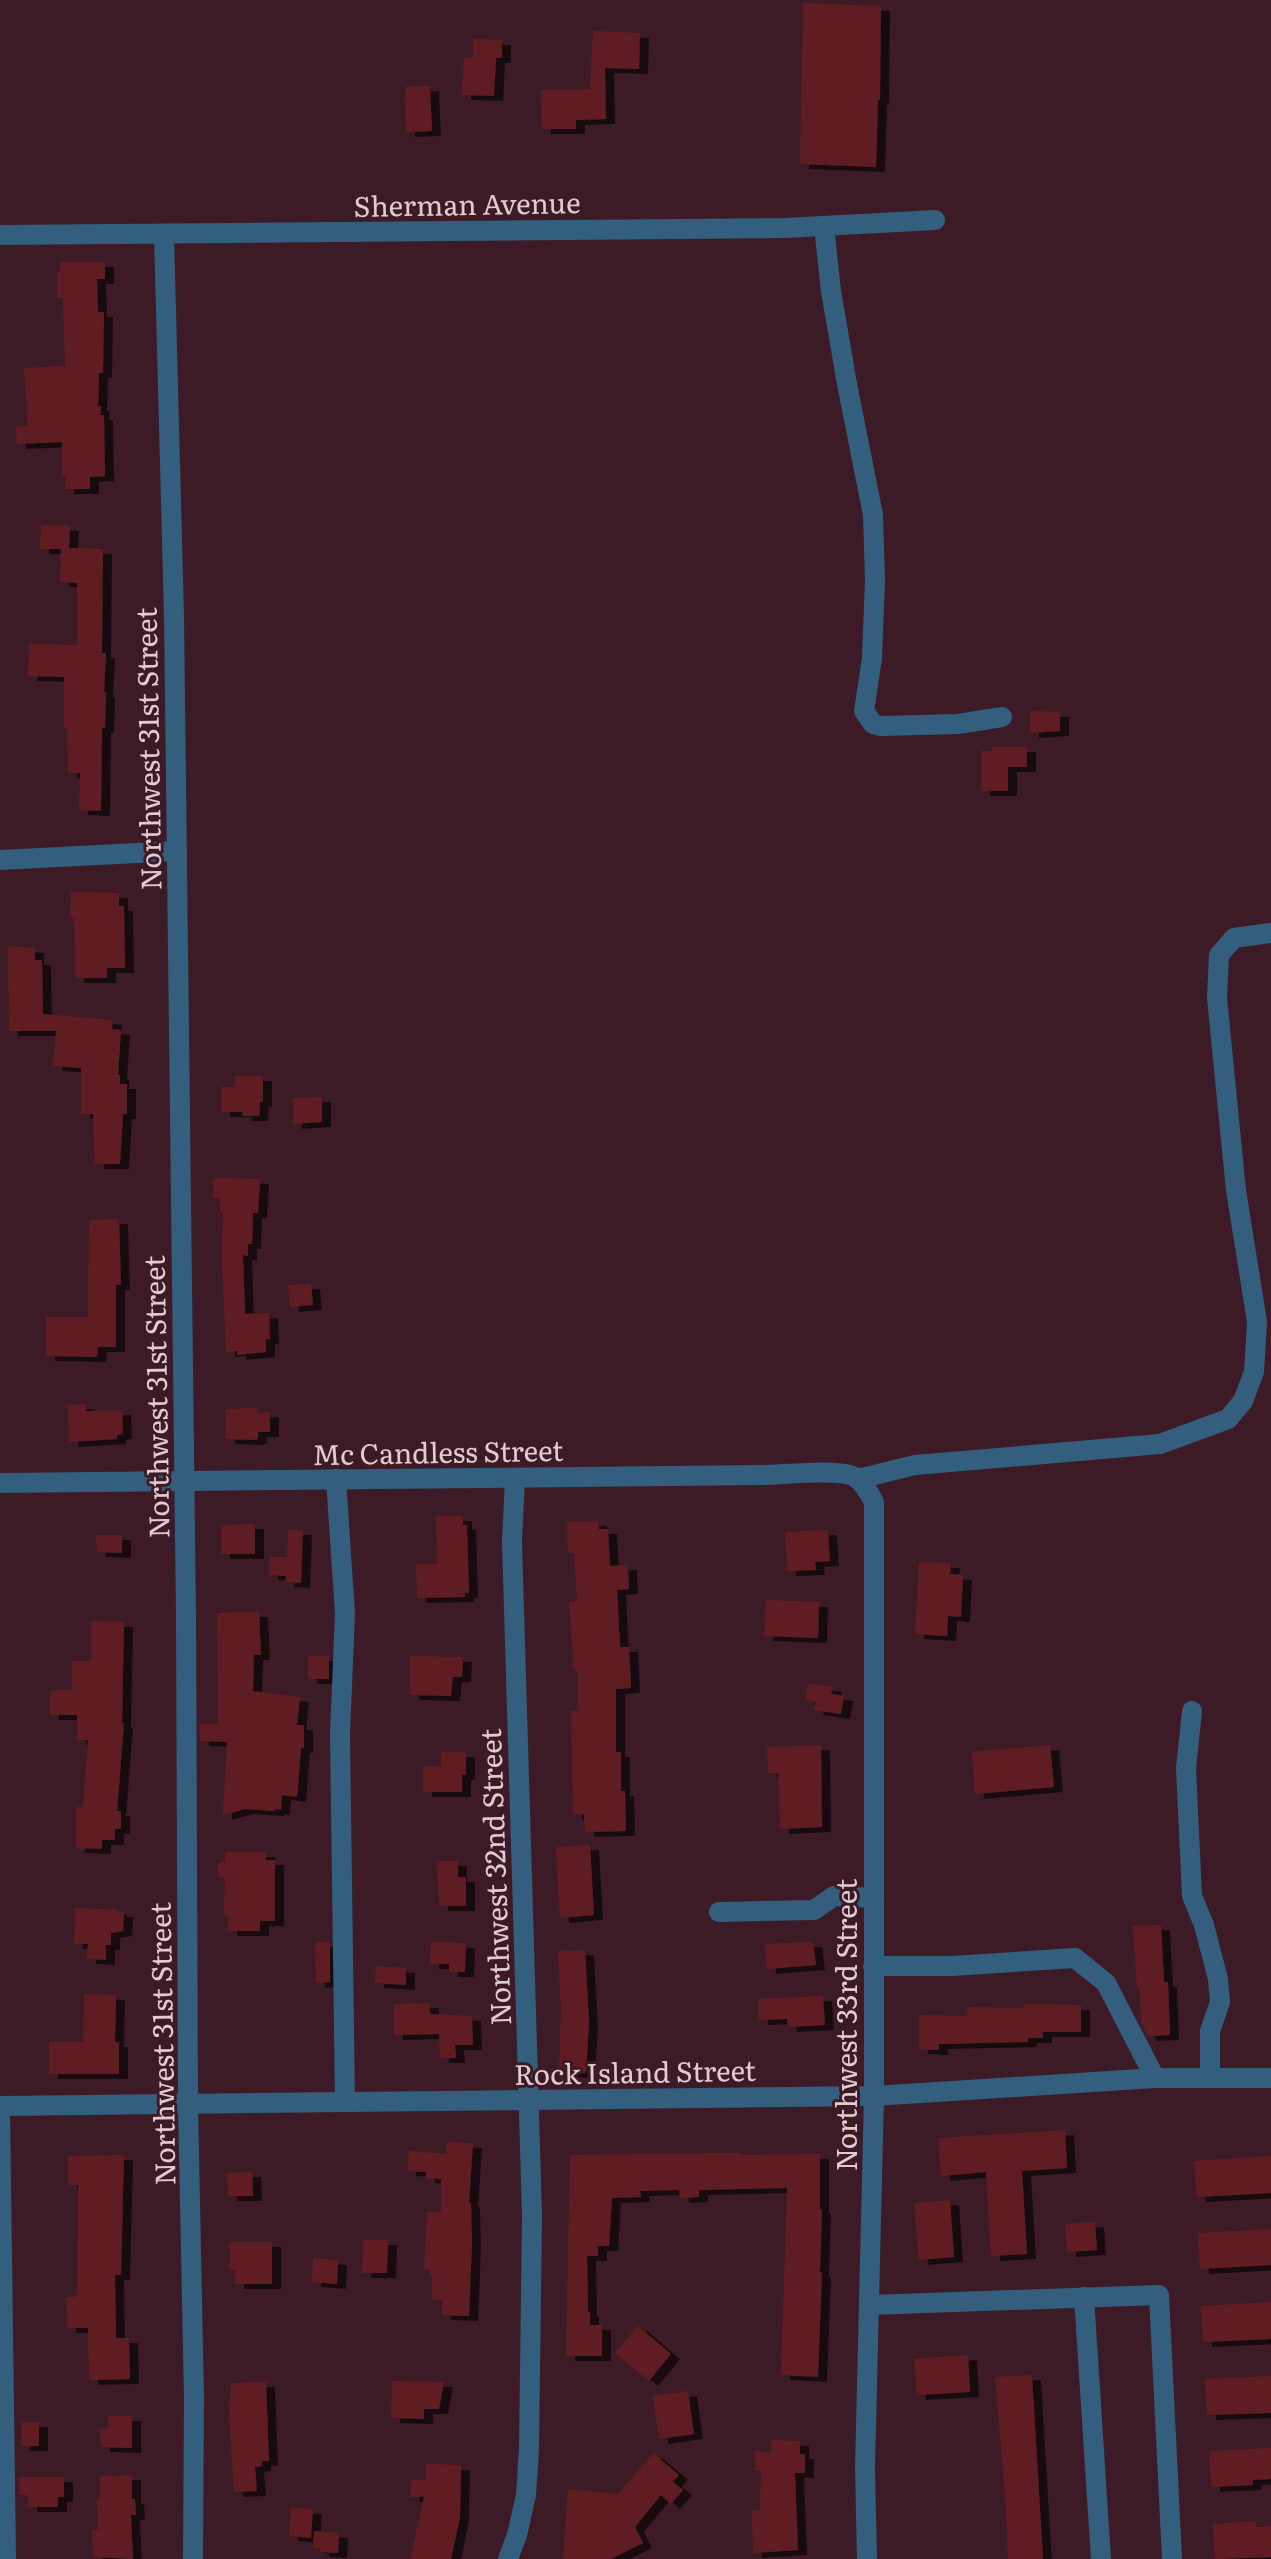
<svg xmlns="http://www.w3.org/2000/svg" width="1271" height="2559" font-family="Literata,serif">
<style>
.building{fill:#5e1e20;filter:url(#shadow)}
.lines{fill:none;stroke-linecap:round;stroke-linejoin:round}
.minor{stroke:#335e7d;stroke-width:20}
.labels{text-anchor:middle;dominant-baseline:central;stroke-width:6;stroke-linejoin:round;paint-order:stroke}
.street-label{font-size:28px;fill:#e2cbd0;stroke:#3d1b26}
</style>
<defs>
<filter id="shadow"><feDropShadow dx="9" dy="5" stdDeviation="0" flood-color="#0009"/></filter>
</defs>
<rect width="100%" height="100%" fill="#3d1b26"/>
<!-- building -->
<g class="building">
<path d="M803,3L881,6L880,100H878L876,167L800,164Z"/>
<path d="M593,31L640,33L639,69L605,68L606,119L576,120V129H542L541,90L590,89Z"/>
<path d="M473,39L502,40V58H496L494,96L462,95L464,58H473Z"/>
<path d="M430,86L432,131L406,132L405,87Z"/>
<path d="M60,262H105V279H97L98,312H104L103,373H99L98,406H101L100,415H104L105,476L90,477V489H65L66,476H62V442L17,444L16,427L28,426L24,368L65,366L63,298H57V272H60Z"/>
<path d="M41,525L70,526L69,548L103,549L102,653H106L104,692H106L105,728H102L101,811L79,810L80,773H68L67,728H64V677L28,676L29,644L77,645V583L60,582L61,549H40Z"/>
<path d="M1030,711L1060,712V731L1030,733Z"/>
<path d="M992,747H1027V767H1008V791H981V751H992Z"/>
<path d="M71,892L119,893V906H124L125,968H107V978H75L74,918L70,917Z"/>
<path d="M8,946L35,948V960H42L43,1014L113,1020L112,1029L121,1030L118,1075H120V1084H127V1114H123L120,1164H95L93,1114H81V1068L53,1066L56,1031H9Z"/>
<path d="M235,1076H263V1102H260L259,1116H242L243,1112H221V1087H235Z"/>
<path d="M322,1097V1122L293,1124V1098Z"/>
<path d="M221,1178L260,1179L258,1213H253L252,1244H248V1256L243,1255L245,1314L269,1313L270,1339H266V1352L237,1355V1351L226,1352L222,1262L223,1212H220V1198H213V1179Z"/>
<path d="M119,1219L121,1285H116V1347H98L97,1357L46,1356V1317H88L89,1220Z"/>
<path d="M311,1284L313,1305L290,1307L288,1285Z"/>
<path d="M86,1404V1411L122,1410L123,1434L117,1435V1439L69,1442L68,1405Z"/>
<path d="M257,1408V1413L270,1412V1432H258V1439L252,1440L226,1439V1409Z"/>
<path d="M436,1516H463V1525H467L469,1593H465V1597L417,1598L416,1564H437Z"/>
<path d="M598,1521L599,1529H608L610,1566L628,1565L629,1589L617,1590L620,1647H629L631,1688L616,1689V1752H621V1791H625L626,1831L585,1832L584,1814L573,1815L571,1711H578V1671H574L569,1602L577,1601L574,1553H568L567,1522Z"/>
<path d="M255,1524V1554H221V1525Z"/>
<path d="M288,1530H303L301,1583L285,1582L286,1576L269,1575L270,1557H287Z"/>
<path d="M828,1530L830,1561L815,1562L816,1570L787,1571L785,1532Z"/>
<path d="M96,1535H122V1553L97,1552Z"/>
<path d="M919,1562L951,1563L950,1574L963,1575L961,1617L948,1616L947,1636L915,1634Z"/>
<path d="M766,1600L819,1602L818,1638L764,1636Z"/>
<path d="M259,1612L261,1655H254L253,1691L300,1697L297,1725H304V1748H301L297,1797L282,1795L281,1810L275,1809V1811L245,1809L223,1815L227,1742L200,1741L199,1724H218L217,1613Z"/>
<path d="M91,1621L124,1622L122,1723H124L117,1811H121V1829H115V1840H102V1849L76,1848V1807H83L88,1740H77V1715H50V1690H72V1661H91Z"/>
<rect x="308" y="1656" width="21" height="23"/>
<path d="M410,1656L463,1657L462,1677H453L451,1696L410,1695Z"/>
<path d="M808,1683L833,1687L831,1694L844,1696L841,1714L814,1710L816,1702L805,1700Z"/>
<path d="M821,1745L822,1827L780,1829L778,1773H768L767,1747Z"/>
<path d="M1050,1745L1054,1787L975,1794L972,1752Z"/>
<path d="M441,1752H466V1775H462V1792H423V1766L441,1767Z"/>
<path d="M590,1845L594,1915L560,1918L556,1847Z"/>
<path d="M225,1852H266V1860H275V1921H260V1931H228V1915H224L225,1878H218V1863L225,1862Z"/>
<path d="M437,1861H458V1877H466V1906H439Z"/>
<path d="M75,1908L118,1910V1912H124L123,1931L111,1933V1945H106V1960L87,1959L88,1944H74Z"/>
<path d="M1161,1925L1164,1982H1168L1170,2035L1148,2036L1141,2023L1140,1988H1137L1133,1926Z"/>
<path d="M315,1942H330V1982L316,1983Z"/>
<path d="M431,1942L466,1943L465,1972H449V1964H430Z"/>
<path d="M813,1942L816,1965L767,1969L765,1944Z"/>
<path d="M585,1950L589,2023L586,2073L559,2072L561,2008L558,1951Z"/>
<path d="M376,1966L406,1968V1985L375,1983Z"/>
<path d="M84,1994L116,1995L115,2042H119V2074H49V2042H83Z"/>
<path d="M823,1996L825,2025L788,2027L787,2019L759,2020L758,1999Z"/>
<path d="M430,2003V2014L472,2016L473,2045H455L456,2058H440L439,2034L394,2035V2004Z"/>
<path d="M1024,2004L1081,2005V2032H1043V2038H1028V2042L939,2044V2050L919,2049V2015L967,2016L968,2007L1024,2008Z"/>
<path d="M1065,2130L1067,2168L1022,2171L1027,2254L991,2256L986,2172L941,2176L938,2138Z"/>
<path d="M447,2142L473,2143L469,2202H471L472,2244L469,2316L442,2315V2300H432V2275H430V2270H424L427,2212H441V2179L426,2178V2172L407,2171L409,2151L446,2154Z"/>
<path d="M722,2153H742V2155L820,2154V2209H822L820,2272H822L818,2377L781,2375L787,2188L699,2190V2197L680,2198L679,2190L640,2191L641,2197L612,2198L609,2246H598V2256H587L588,2312H590V2325H602V2356H566L570,2155Z"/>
<path d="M124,2155L121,2275H115L116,2338H129L130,2379L89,2380L88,2328H67L66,2297H75L77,2294L78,2228V2185H68V2156Z"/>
<path d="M1271,2156V2193L1197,2197L1194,2161Z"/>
<path d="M252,2172L253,2196H228L227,2173Z"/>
<path d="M950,2200L954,2257L919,2260L914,2203Z"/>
<path d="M1095,2222L1097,2250L1067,2252L1065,2224Z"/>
<path d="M1271,2229V2265L1200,2269L1198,2233Z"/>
<path d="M363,2240H388L387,2273H362Z"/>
<path d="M230,2242H272V2284H235V2270H230Z"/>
<path d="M313,2258L338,2260L337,2284L312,2282Z"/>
<path d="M1271,2302V2339L1203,2342L1201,2306Z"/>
<path d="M638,2326L671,2354L649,2381L615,2353Z"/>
<path d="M968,2355L970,2392L917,2395L914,2359Z"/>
<path d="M1032,2375L1043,2559H1008L1006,2505L995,2377Z"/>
<path d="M1271,2376V2413L1207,2415L1205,2379Z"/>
<path d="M392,2381L444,2382L439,2409H424V2419L391,2418Z"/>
<path d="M266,2382L269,2461H262V2466L255,2467L257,2491L234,2492L229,2413L231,2383Z"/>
<path d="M688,2391L694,2434L659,2439L653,2396Z"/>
<path d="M108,2416H132V2448L101,2447L100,2429H108Z"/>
<path d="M22,2422H39V2446H21Z"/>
<path d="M771,2440L800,2441V2454H805V2473H795L798,2550L753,2553L752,2511L760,2510L761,2471H755V2451L771,2452Z"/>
<path d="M1271,2448V2479L1253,2480V2485L1211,2487L1209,2451Z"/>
<path d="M653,2453L679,2475L673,2482L683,2490L671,2504L661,2495L635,2527L643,2543L611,2559H563L568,2489L618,2494Z"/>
<path d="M426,2464L461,2465L460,2517L451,2559H410L424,2497H410L411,2480H426Z"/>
<path d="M132,2475V2499H135L136,2515H131L133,2559L93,2557L92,2530H98L97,2498L100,2497V2476Z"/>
<path d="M19,2477H64V2497H58V2507H28V2495H19Z"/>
<path d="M291,2508L313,2509L311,2538L289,2536Z"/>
<path d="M1255,2521L1256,2527L1271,2526V2557L1215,2559L1213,2524Z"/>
<path d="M314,2531L339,2533L338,2553L320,2552V2549L313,2548Z"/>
</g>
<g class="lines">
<!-- minor -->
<g class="minor">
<path d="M824,226L831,291L847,384L873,515L875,580L872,658L864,711L873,724L881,726L958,724L1002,717"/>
<path d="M164,234L174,616L186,1617L188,2104L194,2398L193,2559"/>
<path d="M0,235L785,228L935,220"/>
<path d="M0,860L177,851"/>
<path d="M336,1479L345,1614L340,1734L345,2102"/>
<path d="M858,1479L915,1465L1160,1444L1228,1419L1243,1401L1254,1372L1257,1322L1236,1190L1217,998L1219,955L1234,938L1271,933"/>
<path d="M0,1483L761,1475C782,1475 840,1468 855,1477C864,1483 869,1493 874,1502V2096L865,2467L867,2559"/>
<path d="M1192,1711L1186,1768L1192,1896L1204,1925L1218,1979L1220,2002L1210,2031V2078"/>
<path d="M719,1912L814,1910L834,1896L874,1898"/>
<path d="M873,1966H952L1075,1958L1106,1983L1155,2078"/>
<path d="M0,2106L874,2096L1155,2078H1271"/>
<path d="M0,2106L6,2559"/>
<path d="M1084,2297L1101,2559"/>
<path d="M869,2305L1159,2295L1172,2559"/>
<path d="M508,2559L517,2535L526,2495L529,2449L532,2215L512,1542L515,1478"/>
</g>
</g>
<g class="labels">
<!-- street labels -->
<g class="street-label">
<text transform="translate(467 203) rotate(-1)">Sherman Avenue</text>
<text transform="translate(147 749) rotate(-91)">Northwest 31st Street</text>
<text transform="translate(155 1397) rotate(-91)">Northwest 31st Street</text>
<text transform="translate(438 1451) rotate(-1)">Mc Candless Street</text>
<text transform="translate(494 1877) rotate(-92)">Northwest 32nd Street</text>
<text transform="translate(845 2025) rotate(-90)">Northwest 33rd Street</text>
<text transform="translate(161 2044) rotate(-91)">Northwest 31st Street</text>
<text transform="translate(635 2071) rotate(-1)">Rock Island Street</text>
</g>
</g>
</svg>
